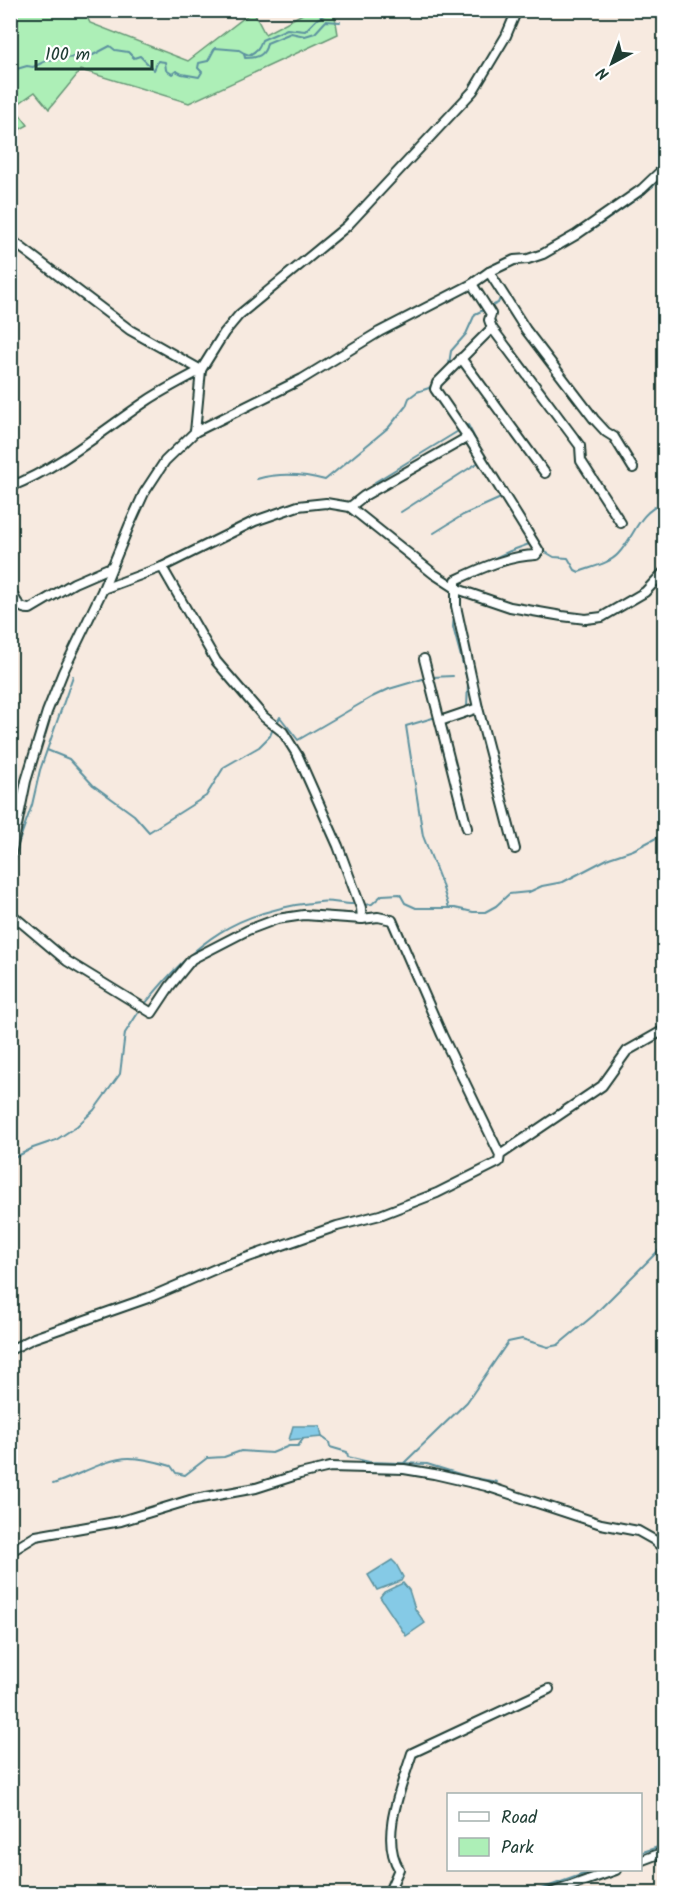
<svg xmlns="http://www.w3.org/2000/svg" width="675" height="1904" font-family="Kalam,sans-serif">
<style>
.green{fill:#adefb7;stroke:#669676;stroke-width:1.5}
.water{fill:#85cae6;stroke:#5c929f;stroke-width:1.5}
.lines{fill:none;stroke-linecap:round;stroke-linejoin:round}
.stream{stroke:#5c929f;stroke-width:2}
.minor-casing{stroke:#1f3d34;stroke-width:12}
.minor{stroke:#fff;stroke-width:8}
</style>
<rect width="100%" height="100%" fill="#f7eae0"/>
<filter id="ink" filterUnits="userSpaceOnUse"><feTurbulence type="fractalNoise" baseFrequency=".0167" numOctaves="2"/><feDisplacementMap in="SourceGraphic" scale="12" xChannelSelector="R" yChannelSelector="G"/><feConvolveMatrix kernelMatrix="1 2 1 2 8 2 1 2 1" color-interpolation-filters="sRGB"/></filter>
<g filter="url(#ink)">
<!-- green -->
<path class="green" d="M11,10L84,11L90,23L188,61L253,11L265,34L308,11H334L338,34L189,103L81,70L49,109L35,92L14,107L28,125L11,134Z"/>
<!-- water -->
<g class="water">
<path d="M293,1426H320L322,1437L289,1440Z"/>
<path d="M392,1560L396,1564L403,1577L401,1581L377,1590L368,1575Z"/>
<path d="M403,1583L409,1590L415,1609L425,1623L406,1636L380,1597L384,1592Z"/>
</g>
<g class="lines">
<!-- stream -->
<g class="stream">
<path d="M244,53L249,55C257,51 259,48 262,40L287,29L305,31L317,19L333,10"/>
<path d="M10,71L27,66L33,67L48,60L93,55L110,46L115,50L128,52L134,58L140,56L154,70L158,61L165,62L166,70L172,74L176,71L182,74L199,77L202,72L198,68L199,63L208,61L215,48L239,50L244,53L245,58C257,58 265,56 267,43L291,33L305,36L315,33L326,21L340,22"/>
<path d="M585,233L594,229L641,196L664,177"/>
<path d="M547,256L557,250"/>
<path d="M494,274L505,268"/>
<path d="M438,377L449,364L451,351L466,334L475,314L498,303L501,296"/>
<path d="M465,427L468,425L484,456"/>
<path d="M257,479C279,473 303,474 325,480L389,427L406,406L409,398L417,392L429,388L434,382"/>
<path d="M375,482L460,430"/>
<path d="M401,512L479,462"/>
<path d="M434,533L463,515L503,497"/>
<path d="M542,550L554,557L568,558L575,570L579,572C591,567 609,564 618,554C637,533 636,515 664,502"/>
<path d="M471,569L510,551L532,543"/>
<path d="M454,614L453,627L468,683L467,708"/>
<path d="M432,677L453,676"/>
<path d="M441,715L456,712"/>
<path d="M436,717L406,726L423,836L441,882L449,908"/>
<path d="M278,721L280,717L298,740L372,697L389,689L426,678"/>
<path d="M47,750L69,759L93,785L134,815L149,832L206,796L224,767L259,747L270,736L274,726"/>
<path d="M16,850L32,805L40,770L73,676"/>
<path d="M10,874L13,861"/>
<path d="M365,905L372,904L382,895L400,894L405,903L416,908H455L473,912H485L496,906L509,894L529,892L542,886L563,882L609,858L633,850L664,834"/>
<path d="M145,1004C195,941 237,910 319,902C331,900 344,905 356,904"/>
<path d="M10,1160L33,1148L56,1140L77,1126L94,1110L120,1074L125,1033L138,1013"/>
<path d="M322,1437L329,1442L330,1447L347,1452L348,1457L369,1462L427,1464L469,1477L497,1482"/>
<path d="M404,1463L467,1402L508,1342L522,1339L548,1347L558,1345L594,1315L664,1245"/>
<path d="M53,1484C76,1477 106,1458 129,1458C143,1458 158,1462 171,1466L176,1473L185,1475L207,1458L224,1457L241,1451L272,1453L289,1446H298L303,1439"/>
<path d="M640,1853L664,1845"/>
<path d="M395,1894L396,1885"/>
<path d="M527,1894L595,1870"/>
</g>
<!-- minor casing -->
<g class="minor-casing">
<g id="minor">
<path d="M10,239L130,330L201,370"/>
<path d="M489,272L526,330L594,419L606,432L614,437L633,468"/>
<path d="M472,284L491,314L489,320L492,328L580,446L581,461L621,523"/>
<path d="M492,328L437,383L435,389L468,437L539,551L536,555C508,556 481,568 456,580V606L478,708L515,849"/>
<path d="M461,358L545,473"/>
<path d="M195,432L302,379L379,332L472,284L489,272L514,260L528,259L543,254L576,235L642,189L664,168"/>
<path d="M10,487C61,467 103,430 148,400C165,389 183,380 201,370"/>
<path d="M350,507L364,496L468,437"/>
<path d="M162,567L216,661L264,717L283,732L298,756L338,846L361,908L362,919"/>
<path d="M10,589C15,598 18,610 30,609L74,583L111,567"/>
<path d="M103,589L162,567L255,521L298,506L326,503L350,507L434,574L457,589L510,607L562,616L586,619L602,617L645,592L664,572"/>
<path d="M424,659L467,828"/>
<path d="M440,721L478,708"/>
<path d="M10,860L26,781L47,712L63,672L103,589L129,526L144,493L165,461L195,432L201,370L224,333L239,315L347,226L473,91L506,36L517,10"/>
<path d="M10,913L67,961L152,1013L170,986L192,959L248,930L277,919L304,915L362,919L378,917L392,920L442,1035L500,1155"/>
<path d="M10,1350L34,1338L148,1298L220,1267L337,1226L380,1215L437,1193L499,1162L500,1155L602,1086L627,1051L664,1030"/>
<path d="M10,1552L36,1536L121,1521L190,1500L256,1488L300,1474L330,1467L404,1469L434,1474L486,1486L601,1524L638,1531L654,1540L664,1549"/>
<path d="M640,1861L664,1852"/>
<path d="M388,1894L399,1869C379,1837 402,1786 412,1753L549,1689"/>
<path d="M548,1894L616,1870"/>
</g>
</g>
<!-- minor -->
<use href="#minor" class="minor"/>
</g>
</g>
<!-- margin -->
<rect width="675" height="1904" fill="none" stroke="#fff" stroke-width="36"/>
<rect x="18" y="18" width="639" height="1868" fill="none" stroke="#1f3d34" stroke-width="2" filter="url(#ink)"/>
<!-- legend -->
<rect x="447" y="1793" width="195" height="78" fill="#ffffff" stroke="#a5b1ae" stroke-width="1.5"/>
<rect x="459" y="1812" width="30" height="9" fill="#ffffff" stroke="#a5b1ae" stroke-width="1.5"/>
<text x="501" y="1823" font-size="18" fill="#1f3d34">Road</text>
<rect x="459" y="1838" width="30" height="18" fill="#adefb7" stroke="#a5b1ae" stroke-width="1.5"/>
<text x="501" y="1853" font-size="18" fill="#1f3d34">Park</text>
<!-- north arrow -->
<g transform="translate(612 63) rotate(221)" stroke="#ffffff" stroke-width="4.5" paint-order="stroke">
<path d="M0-4.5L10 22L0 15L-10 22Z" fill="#1f3d34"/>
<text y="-9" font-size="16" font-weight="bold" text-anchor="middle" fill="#1f3d34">N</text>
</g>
<!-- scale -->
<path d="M36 60v9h116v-9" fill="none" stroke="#1f3d34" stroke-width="3"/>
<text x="45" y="60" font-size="18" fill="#1f3d34" stroke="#ffffff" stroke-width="4.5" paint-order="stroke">100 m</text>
</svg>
